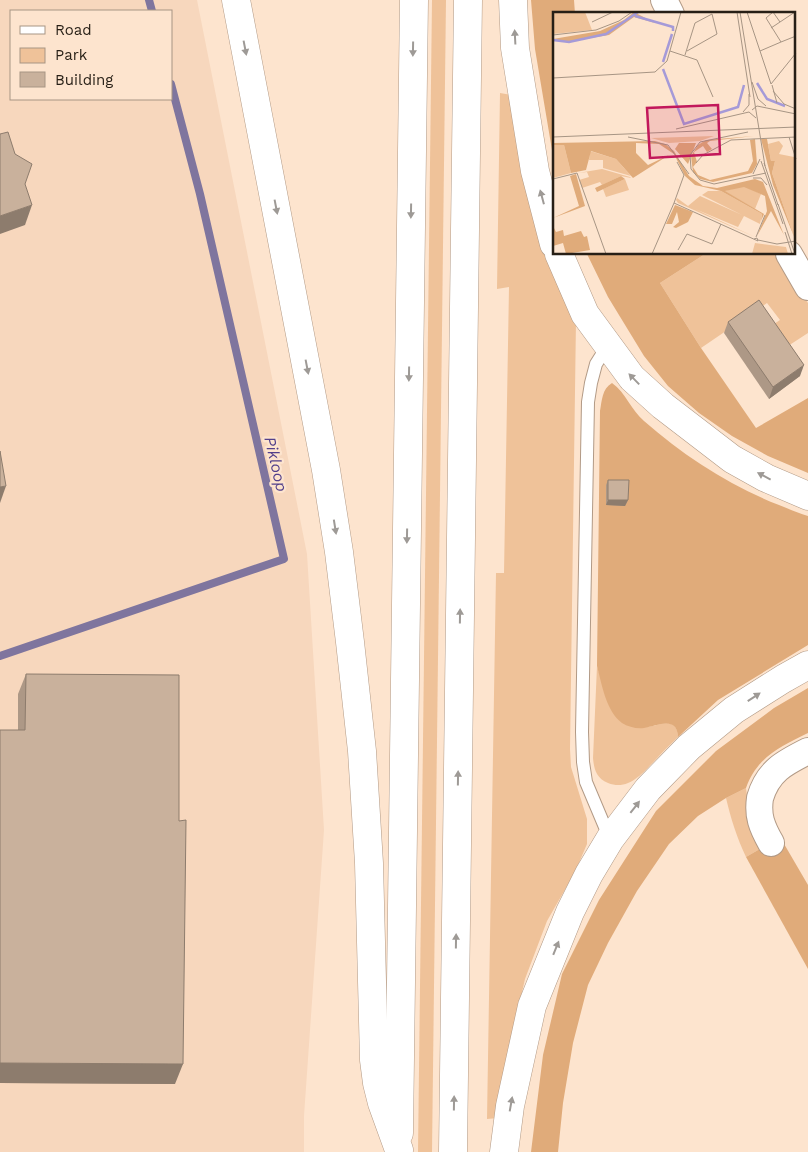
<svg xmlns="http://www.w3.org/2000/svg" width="808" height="1152" font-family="'Work Sans',sans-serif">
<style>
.built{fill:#f7d7bd;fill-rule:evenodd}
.green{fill:#efc299}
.forest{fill:#e0ab7a}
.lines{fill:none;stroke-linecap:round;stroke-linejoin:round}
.stream{stroke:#7f759e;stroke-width:8}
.lane-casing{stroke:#b29a86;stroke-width:14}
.street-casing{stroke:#b29a86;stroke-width:28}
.highway-casing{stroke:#b29a86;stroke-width:29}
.lane{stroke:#fff;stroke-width:12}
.street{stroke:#fff;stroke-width:26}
.highway{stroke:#fff;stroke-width:28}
.wall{fill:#ad9886}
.shaded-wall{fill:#8d7c6d}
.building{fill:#c9b19c;stroke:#8d7c6d}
.oneway{fill:#9e9a96}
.labels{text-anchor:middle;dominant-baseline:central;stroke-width:4.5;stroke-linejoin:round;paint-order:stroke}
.water-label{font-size:16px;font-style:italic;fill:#53408b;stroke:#fde4ce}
.inset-river{fill:none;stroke:#a59ad8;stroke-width:2.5}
.inset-road{fill:none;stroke:#a79584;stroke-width:1}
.view{fill:#c2185b;fill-opacity:0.15;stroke:#c2185b;stroke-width:2.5}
.inset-edge{fill:none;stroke:#271f16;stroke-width:2.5}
</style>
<rect width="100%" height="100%" fill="#fde4ce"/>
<!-- built -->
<path class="built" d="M0,0H197L307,554L324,830L304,1116V1152H0ZM11,11H171V99H11Z"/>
<!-- green -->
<g class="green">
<path d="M432,0H446L432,1152H418Z"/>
<path d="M500,93L511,95L576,320L570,749L571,767L587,819V844L575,872L547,921L525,979L510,1045L498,1118L487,1119L496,573H504L509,287L497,289Z"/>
<path d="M705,254H776L788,276L808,303V333L788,346L774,324L780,320L767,303L701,348L660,283Z"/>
<path d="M597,666L609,705L617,718C624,721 636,727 643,727C654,729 677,712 678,737C672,743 665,749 659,756C645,770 630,792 608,783C596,778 594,769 593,758Z"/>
<path d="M746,788L750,820L763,847L746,857C737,838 731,819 726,798Z"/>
</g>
<!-- forest -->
<g class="forest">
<path d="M531,0H574L575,14H554V162L535,49Z"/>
<path d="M587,254H705L660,283L701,348L756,428L808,398V473L768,456L732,436L699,413L668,386L644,356L608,297Z"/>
<path d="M612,383C626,393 631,410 644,421C684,456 730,486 779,505C789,509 798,513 808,516V645L718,700L678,737C677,715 657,726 644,728C637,729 628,727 622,723C606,711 602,685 597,666L600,411C602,400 602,389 612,383Z"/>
<path d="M808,688V733C780,747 757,757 746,788L726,798L698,816L669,844L637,891L608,943L588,985L573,1043L563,1103L558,1152H531L543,1055L562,974L599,900L656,811L716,751L774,708Z"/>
<path d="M780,837L808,885V969L746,857Z"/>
</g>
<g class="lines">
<!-- stream -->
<g class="stream">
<path d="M149,0L152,11"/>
<path d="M0,656L284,559L200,194L171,84"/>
</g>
<!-- lane casing -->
<g class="lane-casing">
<path id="lane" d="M608,345L596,364L591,383L588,402L582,732L583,762L586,782L610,839"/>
</g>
<!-- street casing -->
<g class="street-casing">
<g id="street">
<path d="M664,0L671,14"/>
<path d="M789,254L808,287"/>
<path d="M771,843C767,836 763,828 761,821C759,814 759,805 760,798C768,771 784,763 808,751"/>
</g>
</g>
<!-- highway casing -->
<g class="highway-casing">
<g id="highway">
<path d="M236,0L326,470L339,552L350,642L362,751L369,863L374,1060L377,1083L382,1103L399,1150"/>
<path d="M513,0L515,48L535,171L554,244"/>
<path d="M559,254L585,314L632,378L663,406L732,459L766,478L808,496"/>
<path d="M399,1133L414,0"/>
<path d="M453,1152L468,0"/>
<path d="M504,1152L510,1106L532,1006L570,912L589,874L610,839L648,789L689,747L734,710L783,679L808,665"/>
</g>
</g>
<!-- lane -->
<use href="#lane" class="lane"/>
<!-- street -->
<use href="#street" class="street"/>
<!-- highway -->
<use href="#highway" class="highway"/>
</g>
<!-- wall -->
<g class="wall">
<path d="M728,322L800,376L769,399L724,333Z"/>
<path d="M608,480L628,500L625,506L606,505V485Z"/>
<path d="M26,674L175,1084L0,1083V730H18V694Z"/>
</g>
<!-- shaded-wall -->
<g class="shaded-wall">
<path d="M32,205L25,225L0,234V216Z"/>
<path d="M804,365L800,376L769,399L773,387Z"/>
<path d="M6,486L0,503V487Z"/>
<path d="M608,500H628L625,506L606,505Z"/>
<path d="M0,1063L183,1064L175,1084L0,1083Z"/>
</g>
<!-- building -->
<g class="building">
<path d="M8,132L15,154L32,164L25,184L32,205L0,216V134Z"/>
<path d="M759,300L804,365L773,387L728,322Z"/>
<path d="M0,451L6,486L0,487Z"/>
<path d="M608,480H629L628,500H608Z"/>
<path d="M26,674L179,675V821L186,820L183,1064L0,1063V730H25Z"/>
</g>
<!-- one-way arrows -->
<defs><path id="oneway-solid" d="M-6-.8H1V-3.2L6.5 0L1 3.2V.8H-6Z" transform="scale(1.25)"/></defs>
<g class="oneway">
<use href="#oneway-solid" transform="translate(515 37) rotate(-93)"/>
<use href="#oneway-solid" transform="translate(245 48) rotate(79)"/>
<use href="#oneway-solid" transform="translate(413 49) rotate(91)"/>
<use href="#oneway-solid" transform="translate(542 197) rotate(-105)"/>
<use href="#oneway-solid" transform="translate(276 207) rotate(79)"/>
<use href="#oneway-solid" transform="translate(411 211) rotate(91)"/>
<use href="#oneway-solid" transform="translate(307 367) rotate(79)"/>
<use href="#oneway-solid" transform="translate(409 374) rotate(91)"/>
<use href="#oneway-solid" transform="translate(634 379) rotate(-134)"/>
<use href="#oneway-solid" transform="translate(764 476) rotate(-152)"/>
<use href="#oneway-solid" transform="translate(335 527) rotate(81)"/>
<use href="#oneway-solid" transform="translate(407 536) rotate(91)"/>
<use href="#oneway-solid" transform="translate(460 616) rotate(-89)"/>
<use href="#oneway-solid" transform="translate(754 697) rotate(-33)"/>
<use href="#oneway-solid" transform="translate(458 778) rotate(-89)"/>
<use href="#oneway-solid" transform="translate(635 807) rotate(-52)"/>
<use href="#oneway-solid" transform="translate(456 941) rotate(-89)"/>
<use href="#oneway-solid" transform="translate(556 948) rotate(-68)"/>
<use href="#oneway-solid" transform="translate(454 1103) rotate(-89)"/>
<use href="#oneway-solid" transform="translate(511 1104) rotate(-80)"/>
</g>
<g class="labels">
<!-- water labels -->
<g class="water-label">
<text transform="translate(276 464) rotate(77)">Pikloop</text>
</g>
</g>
<!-- overview -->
<g transform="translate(553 12)">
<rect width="242" height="242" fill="#fde4ce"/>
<path d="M0,0H32L39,18L0,22ZM161,124L147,129L116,131L98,126ZM226,129L230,134L226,142L241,145L242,151V227L219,161L222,149H218L215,132ZM0,133H11L18,161L0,166ZM37,139L63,147L78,164L50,156V148H36ZM49,157L77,165L78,166L68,164L49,173L47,170L29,176L26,168L36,165L34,160L25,161ZM72,167L76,178L53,185L50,177ZM191,174L208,182L202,197L171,179ZM155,179H168L209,202L207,212L191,204L185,215L142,197L202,225L125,191L123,188L124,186L135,194L147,184L189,203L149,183ZM202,231L233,235L235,242H199Z" fill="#efc299"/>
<path d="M81,0L102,11L81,5L56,23L14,30L0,27L47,19L71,8ZM201,124L157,129L154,131L159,137L154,140L150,134L141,140L144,150L140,155L145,163L157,168L195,159L200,149L197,128L202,127L204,152L199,161L160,170L147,167L140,160L138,144L145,133L153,128ZM208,127H214L218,149H222L219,161L242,227L220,173ZM102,129L112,132L121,139L136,164L150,174L164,176L202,167L210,170L231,223L218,199L204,224L214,199L212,184L191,175L172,179L211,202L208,209L209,202L168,179L142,173L132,164L121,142L106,132L83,131V141L95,153L116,143L80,166L63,147L38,139L33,158L18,161L11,133H0V131ZM126,131H143L135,152L122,137ZM23,162L32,194L0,206L26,194L17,164ZM68,164L72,167L44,180L42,176ZM122,193L140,200L135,210L123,216L120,215L126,210L124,200L119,212H113ZM0,214L3,220L10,218L11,224L28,219L31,225L34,224L37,238L13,242L10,231L0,234Z" fill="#e0ab7a"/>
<path class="inset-river" d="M82,4L120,15V19M0,28L16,30L53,22L85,0M110,50L119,22M110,57L131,112L185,95L191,73M204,71L214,87L232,94"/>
<path class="inset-road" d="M184,0L197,85M187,0L212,154M194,0L218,72M39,10L60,0M227,10L220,0L213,6L228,30L243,24M218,16L242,0M0,23L43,18L66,9L79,0M117,39L144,48L160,85M207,39L228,30M132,43L142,11L159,2L164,22L134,39M0,66L102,60L114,49L128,0M199,70L205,87L213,94M218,72L243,41M219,73L224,91M220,79L231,92L243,97M199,98L204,94L243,102M190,100L196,93V82M123,117L196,100L203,106M195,120L147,130L137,143L138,157L147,168L161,172L213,161M0,125L243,115M75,125L115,133L136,162M236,125L243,147M208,149L230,212M143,151L150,143L178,128L243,125M211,151L225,193M200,162L207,147M200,166H208L214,173M0,167L24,161L53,242M121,191L131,163L124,150M225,192L242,242M232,220L239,242M203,225L212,203M205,228L224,232L243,229M125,238L134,222L159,232L168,212M99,242L121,191L205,229L204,226L201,227"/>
<path class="view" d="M165,93L167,142L97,146L94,96Z"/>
<rect width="242" height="242" class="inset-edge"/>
</g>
<!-- legend -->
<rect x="10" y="10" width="162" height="90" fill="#fde4ce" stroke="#a79584"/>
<rect x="20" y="26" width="25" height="8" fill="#ffffff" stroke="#a79584"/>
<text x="55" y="35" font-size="15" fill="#271f16">Road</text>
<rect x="20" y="48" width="25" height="15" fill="#efc299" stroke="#a79584"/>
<text x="55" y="60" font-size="15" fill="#271f16">Park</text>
<rect x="20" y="72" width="25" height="15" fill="#c9b19c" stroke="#a79584"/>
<text x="55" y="85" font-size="15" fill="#271f16">Building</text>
</svg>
